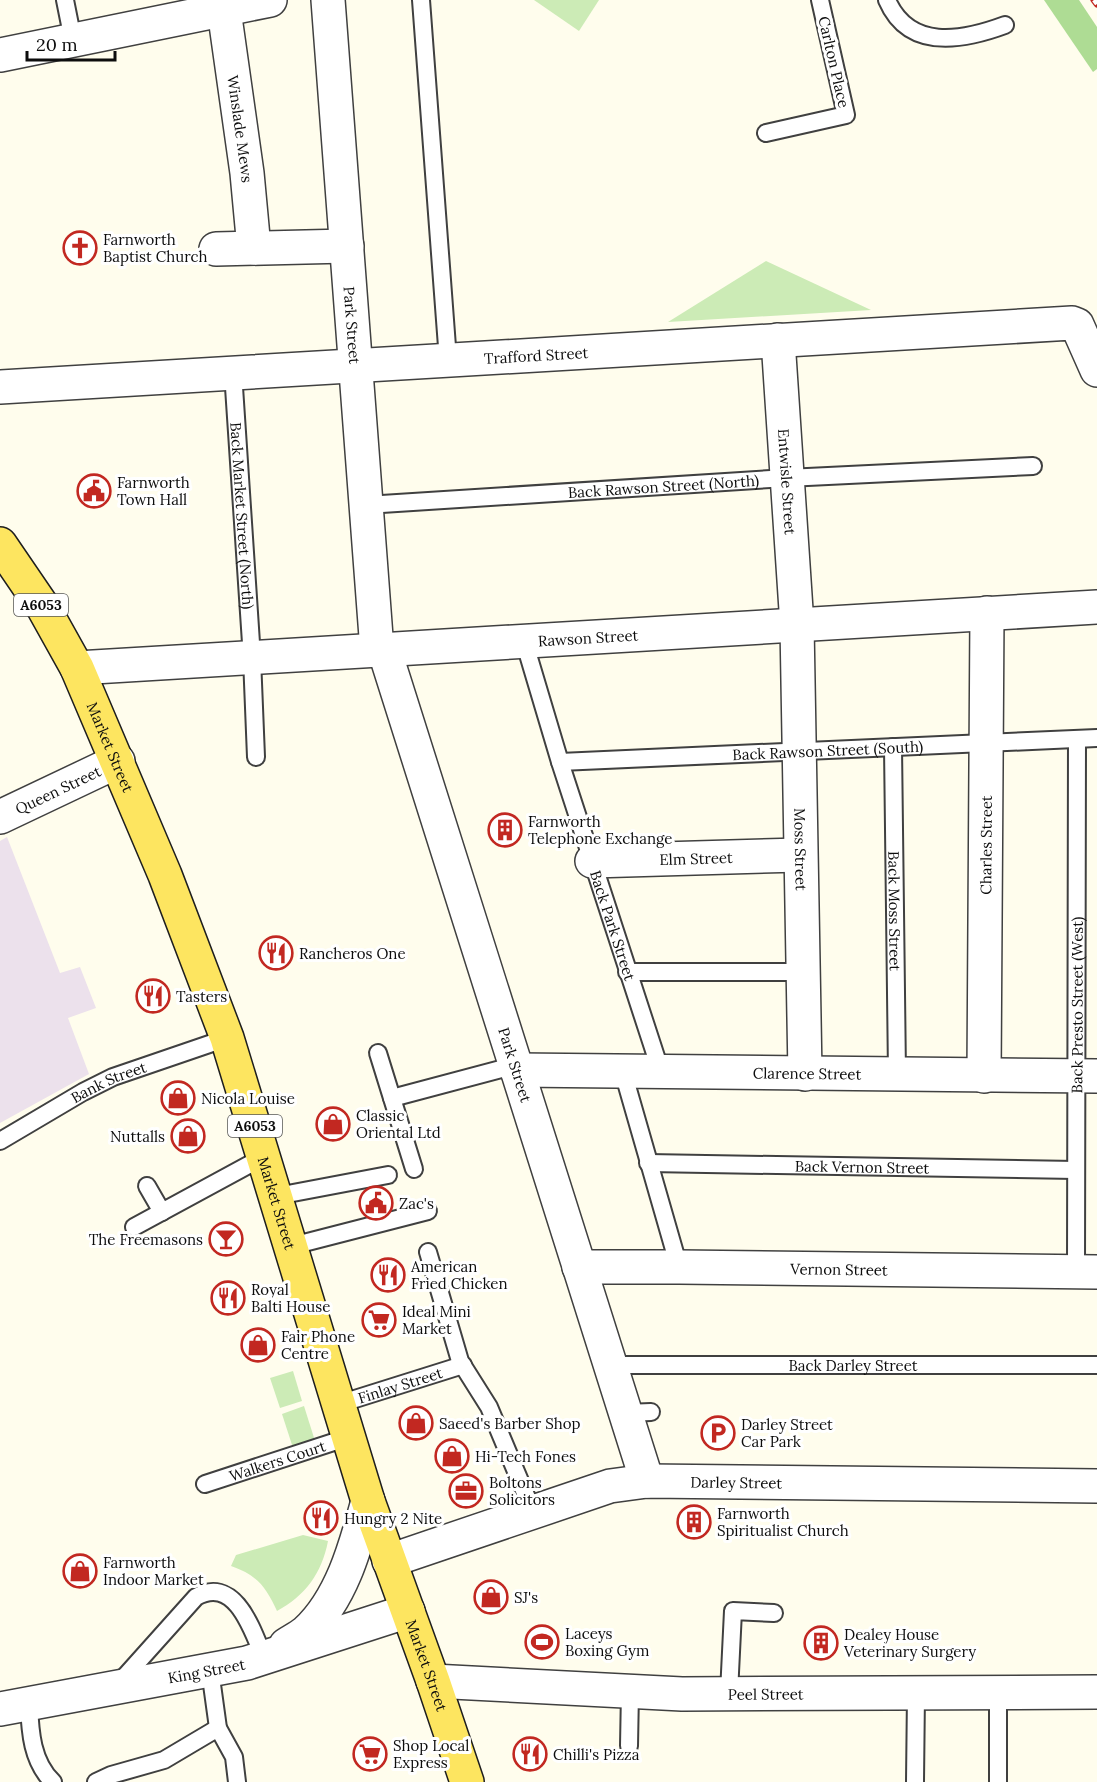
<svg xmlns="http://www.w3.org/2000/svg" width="1097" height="1782" font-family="Lora,serif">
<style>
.industrial{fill:#ece1ec}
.green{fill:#ccebb6}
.forest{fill:#aedc94}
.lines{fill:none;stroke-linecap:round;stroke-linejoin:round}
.service-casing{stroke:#404040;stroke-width:20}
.minor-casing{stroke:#404040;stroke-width:36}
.tertiary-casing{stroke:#404040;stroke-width:36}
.primary-casing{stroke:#1e1e1e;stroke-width:36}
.service{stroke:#fff;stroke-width:16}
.minor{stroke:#fff;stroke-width:33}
.tertiary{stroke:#fff;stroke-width:33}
.primary{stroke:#fde560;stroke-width:33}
.rail-casing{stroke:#c22821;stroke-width:7}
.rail{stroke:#fff;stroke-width:4.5;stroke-dasharray:14;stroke-linecap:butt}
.labels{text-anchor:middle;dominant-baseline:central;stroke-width:6;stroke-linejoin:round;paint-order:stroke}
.shield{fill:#fff;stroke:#565656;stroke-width:1.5}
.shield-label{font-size:14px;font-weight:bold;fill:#0d0d0d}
.street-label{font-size:15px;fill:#0d0d0d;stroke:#fff}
.poi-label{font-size:15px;fill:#0d0d0d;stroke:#fff;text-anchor:start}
</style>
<rect width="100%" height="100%" fill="#fffded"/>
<!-- industrial -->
<path class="industrial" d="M7,837L60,973L80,967L96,1008L68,1018L89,1074L0,1123V841Z"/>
<!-- green -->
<g class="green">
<path d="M534,0H599L579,31Z"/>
<path d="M766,261L871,310L668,322Z"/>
<path d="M293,1371L302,1401L280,1408L270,1378Z"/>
<path d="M304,1406L315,1441L293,1448L282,1414Z"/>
<path d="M303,1535L328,1541C322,1573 305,1596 277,1611C266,1587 257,1575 231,1566L236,1555Z"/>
</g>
<!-- forest -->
<path class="forest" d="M1044,0H1079L1097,27V69L1093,72Z"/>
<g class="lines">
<!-- service casing -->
<g class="service-casing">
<g id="service">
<path d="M65,0L73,40"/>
<path d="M421,0L448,360"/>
<path d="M887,0C909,51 962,41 1005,25"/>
<path d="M766,133L846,115L820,0"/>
<path id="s1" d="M233,372L252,658L256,757"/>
<path id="s2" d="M366,505L787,478L1033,466"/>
<path id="s3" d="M524,641L560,762L661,1072"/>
<path id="s4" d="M893,747L897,1074"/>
<path id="s5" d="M560,762L1097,738"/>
<path d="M627,972H802"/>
<path d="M378,1053L414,1169"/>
<path d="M623,1072L679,1267"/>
<path d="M392,1098L516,1065"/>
<path id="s6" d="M0,1141L83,1092L113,1077L227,1038"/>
<path id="s7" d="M648,1163L1076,1170"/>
<path d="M147,1186L162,1212"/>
<path d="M277,1196L388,1175"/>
<path d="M134,1227L265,1156"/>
<path d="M292,1246L428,1211"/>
<path d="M428,1252L460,1361L489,1407L533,1512"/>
<path id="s8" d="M1076,1272L1077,739"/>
<path id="s9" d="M610,1365H1097"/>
<path id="s10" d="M339,1404L463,1365"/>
<path d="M626,1413L651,1412"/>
<path id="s11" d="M205,1484L349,1437"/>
<path d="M210,1670L218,1728L234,1757L237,1782"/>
<path d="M119,1683L196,1597C236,1575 253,1632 264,1658"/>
<path d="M729,1693L733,1611L774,1613"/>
<path d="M29,1704C30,1732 32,1762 53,1782"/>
<path d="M629,1746L630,1691"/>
<path d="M96,1782L111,1775L164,1760L218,1728"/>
<path d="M915,1782L916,1693"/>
<path d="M998,1782V1692"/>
</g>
</g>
<!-- minor casing -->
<g class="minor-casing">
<g id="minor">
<path id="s12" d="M328,0L377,650"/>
<path id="s13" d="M224,10L247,173L254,248"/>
<path d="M0,55L270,0"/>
<path d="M216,249L347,246"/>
<path id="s14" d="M778,340L797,625L805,1074"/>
<path id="s15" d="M0,387L1072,323L1077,325L1097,370"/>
<path id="s16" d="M384,649L647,1481"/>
<path id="s17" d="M77,668L1097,607"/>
<path id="s18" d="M0,817L118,761"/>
<path id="s19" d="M592,861L800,855"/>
<path id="s20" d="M517,1070L1097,1076"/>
<path id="s21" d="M984,1076L987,613"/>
<path id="s22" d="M579,1267H679L1097,1272"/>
<path id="s23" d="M389,1561L610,1486L647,1481L1097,1486"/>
<path id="s24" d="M433,1681L682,1694L1097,1692"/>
</g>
</g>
<!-- tertiary casing -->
<g class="tertiary-casing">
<g id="tertiary">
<path d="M286,1645C292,1641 300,1637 306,1632C342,1599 356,1545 368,1501"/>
<path id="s25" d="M0,1709L247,1663L408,1611"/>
</g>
</g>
<!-- primary casing -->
<g class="primary-casing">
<g id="primary">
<path id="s26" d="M0,544L43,607L77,668L165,875L227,1038L368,1501L433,1681L467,1782"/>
</g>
</g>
<!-- service -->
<use href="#service" class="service"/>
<!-- minor -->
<use href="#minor" class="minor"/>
<!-- tertiary -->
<use href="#tertiary" class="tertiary"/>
<!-- primary -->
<use href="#primary" class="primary"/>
<!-- rail casing -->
<g class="rail-casing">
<path id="rail" d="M1094,0L1097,4"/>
</g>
<!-- rail -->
<use href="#rail" class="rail"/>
</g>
<!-- icons -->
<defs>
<g id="church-ring" transform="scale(1.725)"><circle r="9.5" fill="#fff" stroke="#c22821" stroke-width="1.5"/><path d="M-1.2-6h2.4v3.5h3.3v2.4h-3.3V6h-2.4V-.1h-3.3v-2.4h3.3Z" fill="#c22821"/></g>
<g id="civic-ring" transform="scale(1.725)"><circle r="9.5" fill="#fff" stroke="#c22821" stroke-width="1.5"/><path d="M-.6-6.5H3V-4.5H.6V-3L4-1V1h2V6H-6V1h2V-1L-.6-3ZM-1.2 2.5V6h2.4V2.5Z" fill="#c22821"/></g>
<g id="building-ring" transform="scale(1.725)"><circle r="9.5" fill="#fff" stroke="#c22821" stroke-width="1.5"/><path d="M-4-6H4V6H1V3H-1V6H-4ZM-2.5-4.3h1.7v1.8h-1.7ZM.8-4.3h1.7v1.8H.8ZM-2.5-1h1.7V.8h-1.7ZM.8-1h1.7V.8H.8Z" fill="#c22821"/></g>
<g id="restaurant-ring" transform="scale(1.725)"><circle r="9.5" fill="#fff" stroke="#c22821" stroke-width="1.5"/><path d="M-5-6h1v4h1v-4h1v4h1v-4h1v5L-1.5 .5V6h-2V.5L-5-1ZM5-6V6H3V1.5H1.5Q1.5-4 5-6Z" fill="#c22821"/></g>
<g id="shop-ring" transform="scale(1.725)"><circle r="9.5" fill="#fff" stroke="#c22821" stroke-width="1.5"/><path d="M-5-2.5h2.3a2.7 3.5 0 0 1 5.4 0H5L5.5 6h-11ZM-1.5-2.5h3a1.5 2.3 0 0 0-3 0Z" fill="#c22821"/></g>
<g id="bar-ring" transform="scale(1.725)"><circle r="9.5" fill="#fff" stroke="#c22821" stroke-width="1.5"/><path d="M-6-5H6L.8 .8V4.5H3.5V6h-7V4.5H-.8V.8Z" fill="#c22821"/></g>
<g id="supermarket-ring" transform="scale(1.725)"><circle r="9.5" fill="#fff" stroke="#c22821" stroke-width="1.5"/><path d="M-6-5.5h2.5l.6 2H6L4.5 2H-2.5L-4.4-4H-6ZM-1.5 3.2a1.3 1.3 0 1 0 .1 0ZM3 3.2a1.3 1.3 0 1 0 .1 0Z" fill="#c22821"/></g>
<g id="parking-ring" transform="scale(1.725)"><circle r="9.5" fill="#fff" stroke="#c22821" stroke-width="1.5"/><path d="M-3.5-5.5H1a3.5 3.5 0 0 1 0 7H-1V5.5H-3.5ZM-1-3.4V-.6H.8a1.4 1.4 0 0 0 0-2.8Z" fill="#c22821"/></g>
<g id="office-ring" transform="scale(1.725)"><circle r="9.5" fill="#fff" stroke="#c22821" stroke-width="1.5"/><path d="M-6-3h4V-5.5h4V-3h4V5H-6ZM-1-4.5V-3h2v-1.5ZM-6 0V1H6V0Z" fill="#c22821"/></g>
<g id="stadium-ring" transform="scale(1.725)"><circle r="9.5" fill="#fff" stroke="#c22821" stroke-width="1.5"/><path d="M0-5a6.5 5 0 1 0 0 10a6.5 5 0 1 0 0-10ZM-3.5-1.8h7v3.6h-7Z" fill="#c22821"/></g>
</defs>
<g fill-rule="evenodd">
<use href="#church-ring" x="80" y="248"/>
<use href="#civic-ring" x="94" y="491"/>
<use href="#building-ring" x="505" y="830"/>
<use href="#restaurant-ring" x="276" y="953"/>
<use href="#restaurant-ring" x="153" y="996"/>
<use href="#shop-ring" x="178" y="1098"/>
<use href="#shop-ring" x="333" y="1124"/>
<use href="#shop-ring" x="188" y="1136"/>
<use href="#civic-ring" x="376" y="1203"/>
<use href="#bar-ring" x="226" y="1239"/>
<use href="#restaurant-ring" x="388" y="1275"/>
<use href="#restaurant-ring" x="228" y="1298"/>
<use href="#supermarket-ring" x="379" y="1320"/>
<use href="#shop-ring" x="258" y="1345"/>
<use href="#shop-ring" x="416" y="1423"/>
<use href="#parking-ring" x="718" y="1433"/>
<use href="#shop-ring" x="452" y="1456"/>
<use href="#office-ring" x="466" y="1491"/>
<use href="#restaurant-ring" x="321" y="1518"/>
<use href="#building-ring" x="694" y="1522"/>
<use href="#shop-ring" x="80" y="1571"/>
<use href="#shop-ring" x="491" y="1597"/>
<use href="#stadium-ring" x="542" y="1642"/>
<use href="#building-ring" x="821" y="1643"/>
<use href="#supermarket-ring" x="370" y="1754"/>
<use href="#restaurant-ring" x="530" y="1754"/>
</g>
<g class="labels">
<!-- shield labels -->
<g class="shield">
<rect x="14" y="594" width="54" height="22" rx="4.5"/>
<rect x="228" y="1115" width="54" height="22" rx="4.5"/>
</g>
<g class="shield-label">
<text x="41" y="605">A6053</text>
<text x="255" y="1126">A6053</text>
</g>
<!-- street labels -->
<g class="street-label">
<text transform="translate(834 62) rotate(77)">Carlton Place</text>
<text stroke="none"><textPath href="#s13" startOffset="120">Winslade Mews</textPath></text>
<text stroke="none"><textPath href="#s12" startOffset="326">Park Street</textPath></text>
<text stroke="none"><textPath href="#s15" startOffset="537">Trafford Street</textPath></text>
<text stroke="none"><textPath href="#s14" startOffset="142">Entwisle Street</textPath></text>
<text stroke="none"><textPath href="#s2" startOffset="298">Back Rawson Street (North)</textPath></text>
<text stroke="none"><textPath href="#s1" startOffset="144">Back Market Street (North)</textPath></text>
<text stroke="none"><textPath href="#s17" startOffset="512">Rawson Street</textPath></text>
<text stroke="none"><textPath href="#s26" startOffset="232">Market Street</textPath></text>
<text stroke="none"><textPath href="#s5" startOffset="268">Back Rawson Street (South)</textPath></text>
<text stroke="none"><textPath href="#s18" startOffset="64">Queen Street</textPath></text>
<text stroke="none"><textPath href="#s21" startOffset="231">Charles Street</textPath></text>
<text stroke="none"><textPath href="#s14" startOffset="510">Moss Street</textPath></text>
<text stroke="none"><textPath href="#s19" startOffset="104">Elm Street</textPath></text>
<text stroke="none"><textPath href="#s4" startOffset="164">Back Moss Street</textPath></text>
<text stroke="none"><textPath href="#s3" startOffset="298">Back Park Street</textPath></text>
<text stroke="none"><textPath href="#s8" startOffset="267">Back Presto Street (West)</textPath></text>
<text stroke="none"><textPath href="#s16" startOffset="436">Park Street</textPath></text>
<text stroke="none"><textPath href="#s20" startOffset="290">Clarence Street</textPath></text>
<text stroke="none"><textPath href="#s6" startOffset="124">Bank Street</textPath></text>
<text stroke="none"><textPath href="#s7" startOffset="214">Back Vernon Street</textPath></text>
<text stroke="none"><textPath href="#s26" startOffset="718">Market Street</textPath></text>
<text stroke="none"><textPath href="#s22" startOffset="260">Vernon Street</textPath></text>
<text stroke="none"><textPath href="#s9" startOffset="243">Back Darley Street</textPath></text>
<text stroke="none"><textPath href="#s10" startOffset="64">Finlay Street</textPath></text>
<text stroke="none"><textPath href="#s11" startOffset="76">Walkers Court</textPath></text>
<text stroke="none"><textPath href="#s23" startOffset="360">Darley Street</textPath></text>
<text stroke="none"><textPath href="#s26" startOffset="1204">Market Street</textPath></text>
<text stroke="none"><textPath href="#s25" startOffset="210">King Street</textPath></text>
<text stroke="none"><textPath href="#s24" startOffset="333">Peel Street</textPath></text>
</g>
<!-- poi labels -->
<g class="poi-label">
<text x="103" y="239">Farnworth<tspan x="103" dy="17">Baptist Church</tspan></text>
<text x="117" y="482">Farnworth<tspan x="117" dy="17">Town Hall</tspan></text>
<text x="528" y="821">Farnworth<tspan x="528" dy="17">Telephone Exchange</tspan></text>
<text x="299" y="953">Rancheros One</text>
<text x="176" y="996">Tasters</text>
<text x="201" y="1098">Nicola Louise</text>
<text x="356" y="1115">Classic<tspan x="356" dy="17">Oriental Ltd</tspan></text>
<text x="165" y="1136" text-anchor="end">Nuttalls</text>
<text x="399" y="1203">Zac's</text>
<text x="203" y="1239" text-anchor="end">The Freemasons</text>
<text x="411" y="1266">American<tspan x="411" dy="17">Fried Chicken</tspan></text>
<text x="251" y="1289">Royal<tspan x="251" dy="17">Balti House</tspan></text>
<text x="402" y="1311">Ideal Mini<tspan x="402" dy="17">Market</tspan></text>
<text x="281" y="1336">Fair Phone<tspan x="281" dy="17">Centre</tspan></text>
<text x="439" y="1423">Saeed's Barber Shop</text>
<text x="741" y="1424">Darley Street<tspan x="741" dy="17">Car Park</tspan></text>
<text x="475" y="1456">Hi-Tech Fones</text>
<text x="489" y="1482">Boltons<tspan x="489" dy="17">Solicitors</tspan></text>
<text x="717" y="1513">Farnworth<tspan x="717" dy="17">Spiritualist Church</tspan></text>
<text x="344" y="1518">Hungry 2 Nite</text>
<text x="103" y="1562">Farnworth<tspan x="103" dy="17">Indoor Market</tspan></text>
<text x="514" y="1597">SJ's</text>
<text x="565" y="1633">Laceys<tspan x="565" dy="17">Boxing Gym</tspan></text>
<text x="844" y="1634">Dealey House<tspan x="844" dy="17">Veterinary Surgery</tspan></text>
<text x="393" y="1745">Shop Local<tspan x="393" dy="17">Express</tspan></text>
<text x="553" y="1754">Chilli's Pizza</text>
</g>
</g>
<!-- scale -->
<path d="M27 51v9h88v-9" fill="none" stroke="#0d0d0d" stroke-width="3"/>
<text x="36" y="51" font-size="18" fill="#0d0d0d" stroke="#ffffff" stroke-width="4.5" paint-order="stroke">20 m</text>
</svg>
